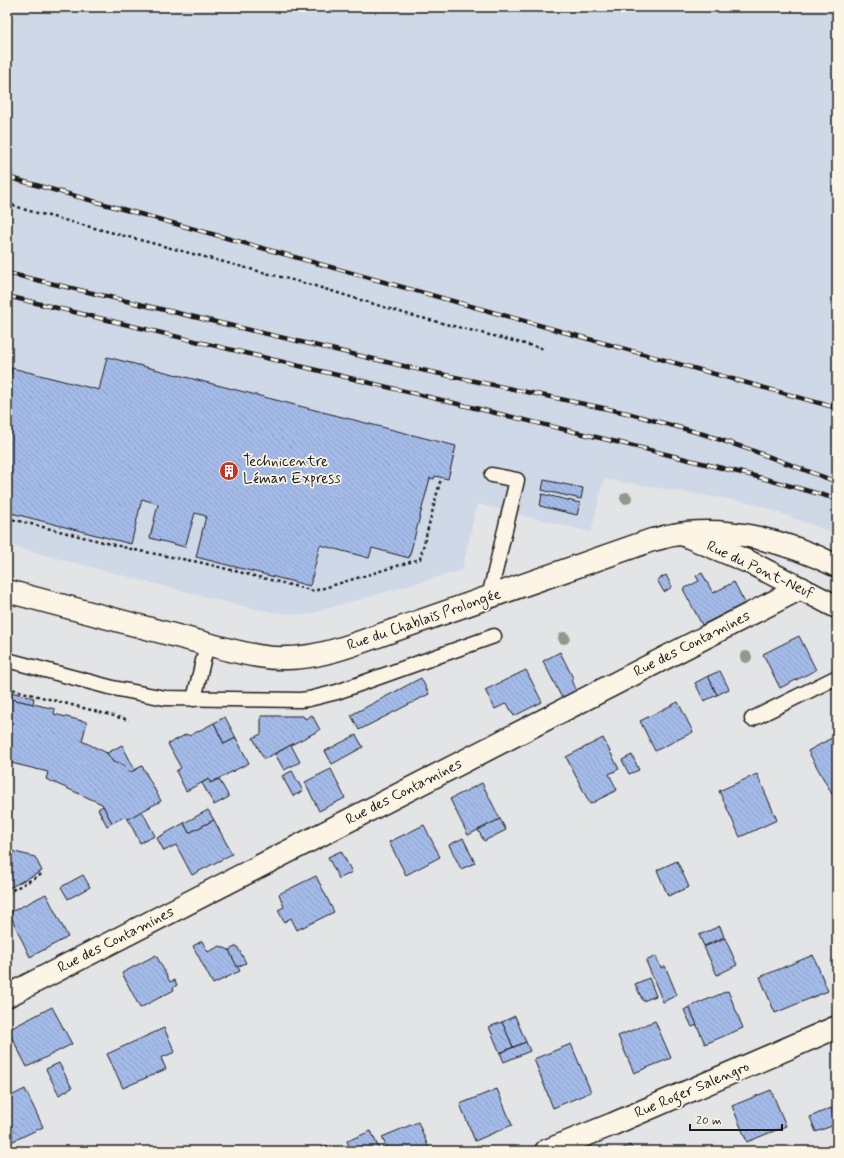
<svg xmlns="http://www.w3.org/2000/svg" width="844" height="1158" font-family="Mynerve,sans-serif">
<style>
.built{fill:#cfd8e7}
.building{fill:url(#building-back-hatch);stroke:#1c1c1c}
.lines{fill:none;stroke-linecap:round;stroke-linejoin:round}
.lane-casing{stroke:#1c1c1c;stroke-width:17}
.street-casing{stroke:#1c1c1c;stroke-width:25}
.secondary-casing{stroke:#1c1c1c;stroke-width:25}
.path{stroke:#1c1c1c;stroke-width:2.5;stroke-dasharray:3 3;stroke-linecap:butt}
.lane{stroke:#fcf5e5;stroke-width:14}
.street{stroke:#fcf5e5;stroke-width:22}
.secondary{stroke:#fcf5e5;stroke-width:22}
.rail-casing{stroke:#1c1c1c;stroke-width:4.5}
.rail{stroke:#fcf5e5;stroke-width:3;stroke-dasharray:9;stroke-linecap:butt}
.tree{fill:#94988c}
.labels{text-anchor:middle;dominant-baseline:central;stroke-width:3.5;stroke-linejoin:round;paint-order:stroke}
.poi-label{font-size:15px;fill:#1c1c1c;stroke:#fcf5e5;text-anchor:start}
.street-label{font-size:15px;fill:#1c1c1c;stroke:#fcf5e5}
</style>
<defs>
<pattern id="building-back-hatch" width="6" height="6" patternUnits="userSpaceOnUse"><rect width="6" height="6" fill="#a4bbe9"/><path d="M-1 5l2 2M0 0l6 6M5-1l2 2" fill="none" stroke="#8da0c7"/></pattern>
</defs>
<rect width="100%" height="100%" fill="#e2e4e6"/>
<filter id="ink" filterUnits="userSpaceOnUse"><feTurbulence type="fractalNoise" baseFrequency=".025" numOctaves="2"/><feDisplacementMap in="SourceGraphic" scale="8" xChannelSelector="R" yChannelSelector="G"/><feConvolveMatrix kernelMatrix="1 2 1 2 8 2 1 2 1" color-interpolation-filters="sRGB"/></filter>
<g filter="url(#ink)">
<!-- built -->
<path class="built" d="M7,7H837V534L752,503L604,479L591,532L477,504L462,570L305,615L272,612L229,603L7,545Z"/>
<!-- building -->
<g class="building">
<path d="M107,357L456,446L448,479L435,476L434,479L430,478L409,558L372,548L369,558L320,545L310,586L196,557L206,516L195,513L185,547L150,538L158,504L142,499L131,544L7,512V477L10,465H7V388L12,368L99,390Z"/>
<path d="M544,480L583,488L581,499L542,490Z"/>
<path d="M542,494L580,503L577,515L540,506Z"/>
<path d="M702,573L713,593L734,582L745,603L702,625L683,589L699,581L696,576Z"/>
<path d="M666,575L672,587L664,592L657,580Z"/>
<path d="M799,636L816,670L780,688L763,654Z"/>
<path d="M560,652L573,678L571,680L579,697L565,704L543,661Z"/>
<path d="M526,670L542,702L514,716L507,703L495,709L485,690Z"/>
<path d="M720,671L729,689L717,695L708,676Z"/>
<path d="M708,676L717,695L704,701L695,683Z"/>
<path d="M421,678L429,694L359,730L351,715Z"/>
<path d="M7,691L34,698L33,704L7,698Z"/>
<path d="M7,698L55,709L54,714L87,722L82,741L107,753L113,762L124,765L129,773L142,766L161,801L128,819L126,816L112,823L102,804L46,779L48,772L7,762Z"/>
<path d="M678,702L693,732L655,751L640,721Z"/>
<path d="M312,715L320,730L264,759L253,738L261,734V716H303L305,719Z"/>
<path d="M225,717L236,738L224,744L214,723Z"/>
<path d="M214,723L224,744L236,738L249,763L210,783L209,779L186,791L176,771L181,768L168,744L187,734L189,736Z"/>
<path d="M356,735L363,747L332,764L325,751Z"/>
<path d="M837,735V803L808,751Z"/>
<path d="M603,738L619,769L609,774L617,790L590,804L566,757Z"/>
<path d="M122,745L135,770L129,773L124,765L113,762L107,753Z"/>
<path d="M291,745L300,762L284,770L275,754Z"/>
<path d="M632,755L639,770L629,774L622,760Z"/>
<path d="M331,769L345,798L319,811L305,782Z"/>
<path d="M292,771L303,791L293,796L282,776Z"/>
<path d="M757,774L777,820L740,837L719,791Z"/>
<path d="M209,779L210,783L219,779L229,797L214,805L202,783Z"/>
<path d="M482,783L500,819L468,835L450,799Z"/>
<path d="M103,806L112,823L107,826L98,809Z"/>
<path d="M208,810L214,820L189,833L184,823Z"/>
<path d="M142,811L155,836L140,843L128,819Z"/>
<path d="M500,819L506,830L484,841L478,830Z"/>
<path d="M214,820L232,854L192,875L176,845L164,851L157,838L184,823L189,833Z"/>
<path d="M424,825L440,857L406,875L389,842Z"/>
<path d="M463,838L475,863L461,869L449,845Z"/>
<path d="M7,850L35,857L42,871L7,889Z"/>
<path d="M341,851L352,872L339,879L328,857Z"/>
<path d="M677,861L689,887L668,896L657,870Z"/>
<path d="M83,875L90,887L68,899L61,887Z"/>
<path d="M316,876L334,912L297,930L291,918L284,922L278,910L284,907L279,894Z"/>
<path d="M46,894L68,937L30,957L9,913Z"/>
<path d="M720,926L724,937L704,946L699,935Z"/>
<path d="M725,938L737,965L717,975L704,947Z"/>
<path d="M202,941L208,952L220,946L229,950L240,971L213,984L193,946Z"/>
<path d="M237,946L246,963L237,967L229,950Z"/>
<path d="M156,955L170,982L174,980L177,985L173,988L174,990L140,1008L122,973Z"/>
<path d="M813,955L828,991L775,1013L760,977Z"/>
<path d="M656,956L661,968L665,966L677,995L663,1002L646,961Z"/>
<path d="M649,978L656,996L643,1001L635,984Z"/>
<path d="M728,991L743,1028L705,1044L689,1007Z"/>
<path d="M52,1007L72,1044L27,1067L8,1030Z"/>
<path d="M689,1007L697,1025L692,1027L684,1010Z"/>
<path d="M515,1016L526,1042L513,1047L502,1022Z"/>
<path d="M655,1021L671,1058L634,1073L618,1036Z"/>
<path d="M502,1022L513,1047L500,1053L489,1027Z"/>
<path d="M164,1028L175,1052L161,1058L166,1069L123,1088L107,1054Z"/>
<path d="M526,1042L530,1051L504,1062L500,1053Z"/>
<path d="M571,1044L591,1092L553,1108L534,1059Z"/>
<path d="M59,1063L72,1088L59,1095L46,1069Z"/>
<path d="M25,1089L43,1127L7,1144V1098Z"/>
<path d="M497,1089L512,1125L475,1141L460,1104Z"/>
<path d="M771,1090L786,1126L747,1142L732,1106Z"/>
<path d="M831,1108L837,1124L816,1132L810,1117Z"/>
<path d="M418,1122L430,1151H388L382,1137Z"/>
<path d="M371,1131L380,1151H351L347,1141Z"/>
<path d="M327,1145L330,1151H314Z"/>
<path d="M630,1145L633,1151H617Z"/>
</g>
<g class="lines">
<!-- lane casing -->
<g class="lane-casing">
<g id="lane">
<path d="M489,597L517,480L492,475"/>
<path d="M7,660L113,688L165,698L300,700L309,699L337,692L494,636"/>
<path d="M194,699L207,644"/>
<path d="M752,719L837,677"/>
</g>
</g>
<!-- street casing -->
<g class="street-casing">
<g id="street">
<path d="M682,534L751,563L837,607"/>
<path d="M7,996L801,588"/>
<path d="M546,1151L613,1124L837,1027"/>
</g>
</g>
<!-- secondary casing -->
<g class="secondary-casing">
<path id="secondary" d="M7,591L226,649C246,654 267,659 287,658C309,658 331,652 352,645L652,540C659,539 666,536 673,535C727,525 789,542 837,566"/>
</g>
<!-- path -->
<g class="path">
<path d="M7,203L26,210L315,286L410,315L545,349"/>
<path d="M7,518L135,550L203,563L314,591L420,559L441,478"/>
<path d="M7,688L129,720"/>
<path d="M7,893L42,874"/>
</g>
<!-- lane -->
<use href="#lane" class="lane"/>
<!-- street -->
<use href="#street" class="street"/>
<!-- secondary -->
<use href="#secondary" class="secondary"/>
<!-- rail casing -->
<g class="rail-casing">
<g id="rail">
<path d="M7,177L837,408"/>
<path d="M7,273L412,368L627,413L703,434L751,450L837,482"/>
<path d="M7,296L621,443L762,478L837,499"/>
</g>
</g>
<!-- rail -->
<use href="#rail" class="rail"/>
</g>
<!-- trees -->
<g class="tree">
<circle cx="626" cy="498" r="6"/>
<circle cx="564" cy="638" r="6"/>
<circle cx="746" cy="657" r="6"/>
</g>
</g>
<!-- icons -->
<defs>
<g id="building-disc" transform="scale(1)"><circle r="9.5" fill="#c8321e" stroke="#fcf5e5"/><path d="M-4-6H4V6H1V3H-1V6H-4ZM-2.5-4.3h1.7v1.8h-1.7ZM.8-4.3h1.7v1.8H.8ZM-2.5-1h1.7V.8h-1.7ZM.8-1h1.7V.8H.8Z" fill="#fff"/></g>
</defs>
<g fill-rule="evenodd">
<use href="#building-disc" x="229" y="471"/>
</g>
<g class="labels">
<!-- poi labels -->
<g class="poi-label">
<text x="243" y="462">Technicentre<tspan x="243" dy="17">Léman Express</tspan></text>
</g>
<!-- street labels -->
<g class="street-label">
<text transform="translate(760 570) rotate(25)">Rue du Pont-Neuf</text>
<text transform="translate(424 620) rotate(-19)">Rue du Chablais Prolongée</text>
<text transform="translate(692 644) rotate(-27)">Rue des Contamines</text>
<text transform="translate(404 792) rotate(-27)">Rue des Contamines</text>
<text transform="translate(116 940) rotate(-27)">Rue des Contamines</text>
<text transform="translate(692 1090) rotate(-23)">Rue Roger Salengro</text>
</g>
</g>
<!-- margin -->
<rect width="844" height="1158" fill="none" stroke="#fcf5e5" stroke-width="24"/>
<rect x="12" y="12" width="820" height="1134" fill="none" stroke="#1c1c1c" stroke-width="1.5" filter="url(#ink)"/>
<!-- scale -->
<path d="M690 1124v6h92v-6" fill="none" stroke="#1c1c1c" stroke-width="2"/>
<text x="696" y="1124" font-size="12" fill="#1c1c1c" stroke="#fcf5e5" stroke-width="3" paint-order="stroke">20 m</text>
</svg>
